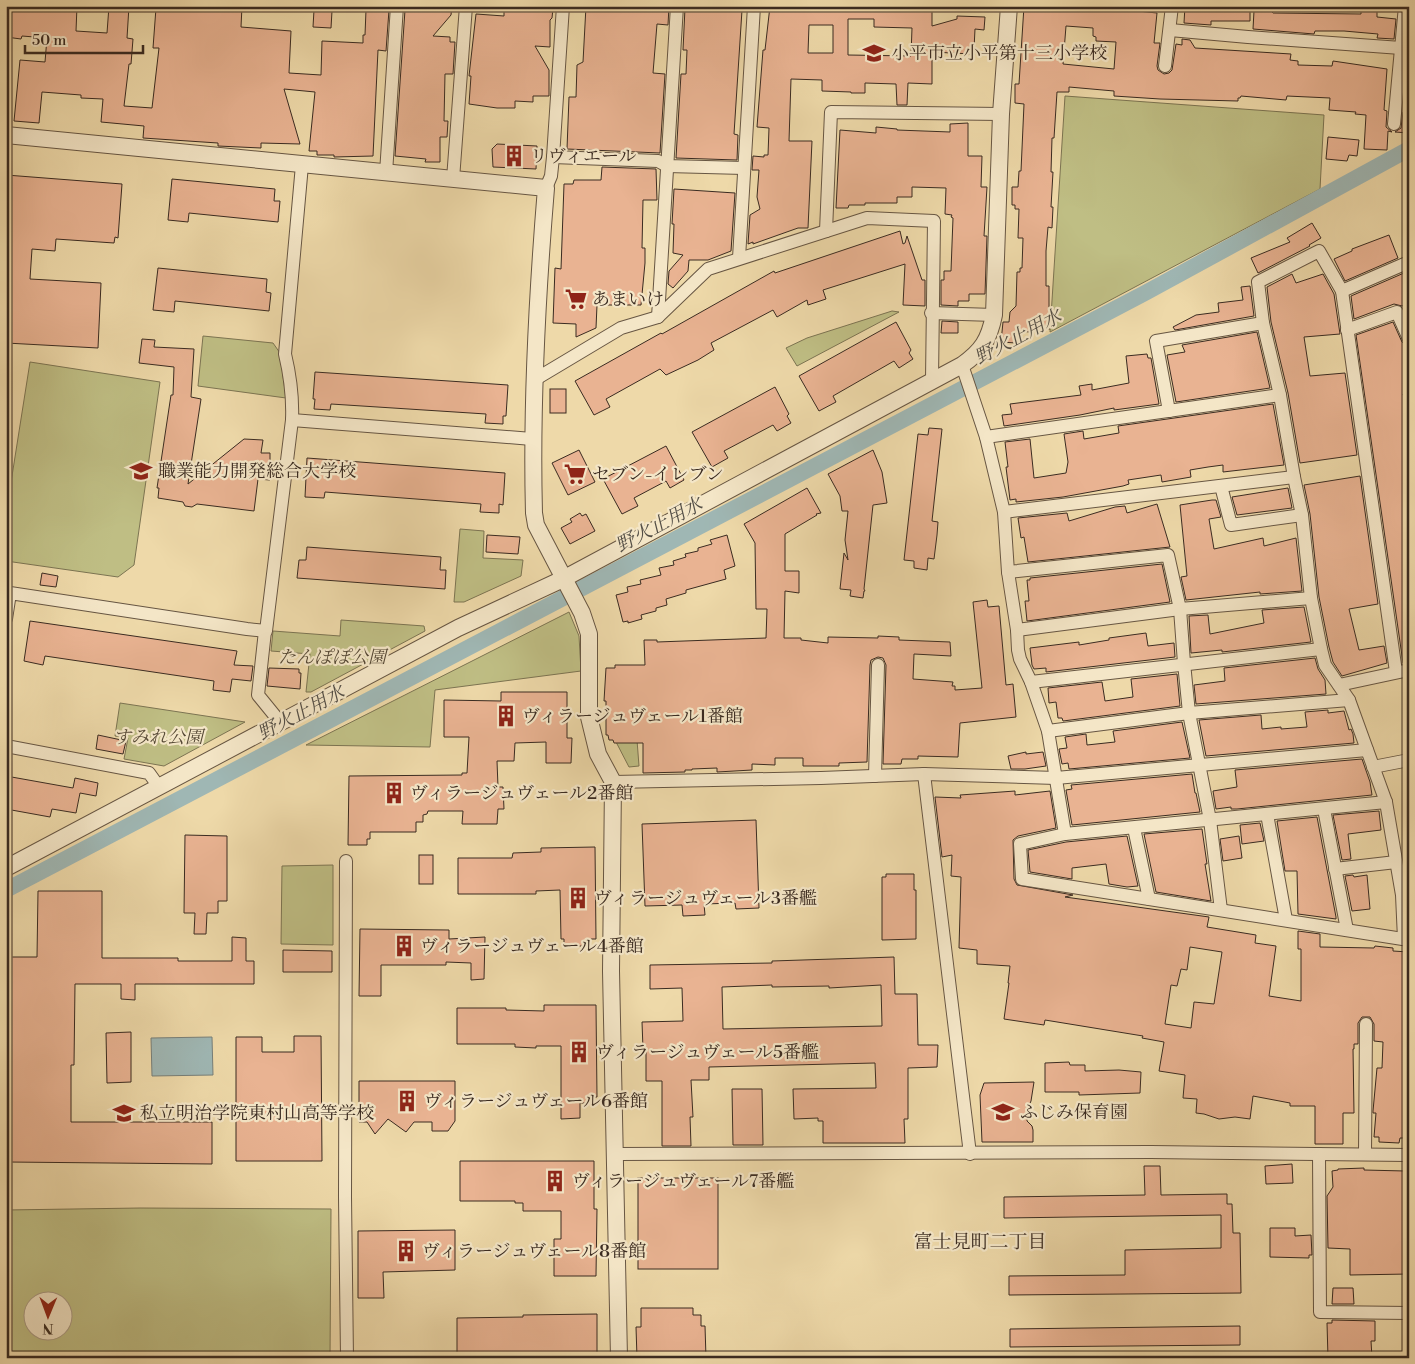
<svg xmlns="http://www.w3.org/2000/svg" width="1415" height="1364" font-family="'Libre Bodoni','Noto Serif JP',serif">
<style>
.green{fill:#bfbe84;stroke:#7c7452;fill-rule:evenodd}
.water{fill:#9fb7b4;stroke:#777f79}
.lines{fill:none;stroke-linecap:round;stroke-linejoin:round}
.canal{stroke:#9fb7b4;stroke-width:16}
.building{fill:#e9b392;stroke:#3a2b21;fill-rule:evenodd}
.minor-casing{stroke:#675643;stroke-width:14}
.tertiary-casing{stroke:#675643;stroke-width:18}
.minor{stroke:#f4e6c7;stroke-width:12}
.tertiary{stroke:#f4e6c7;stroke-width:16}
.labels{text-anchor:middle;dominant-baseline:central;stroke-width:4.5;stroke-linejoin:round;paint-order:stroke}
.poi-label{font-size:18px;fill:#3a2b21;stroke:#f4e6c7;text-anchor:start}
.park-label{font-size:18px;font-style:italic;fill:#554835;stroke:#f4e6c7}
.water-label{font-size:19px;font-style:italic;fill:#534e46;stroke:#f4e6c7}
.neighbourhood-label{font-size:19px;fill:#3a2b21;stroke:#f4e6c7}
</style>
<rect width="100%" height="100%" fill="#eed9a9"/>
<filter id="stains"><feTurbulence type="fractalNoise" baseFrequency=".004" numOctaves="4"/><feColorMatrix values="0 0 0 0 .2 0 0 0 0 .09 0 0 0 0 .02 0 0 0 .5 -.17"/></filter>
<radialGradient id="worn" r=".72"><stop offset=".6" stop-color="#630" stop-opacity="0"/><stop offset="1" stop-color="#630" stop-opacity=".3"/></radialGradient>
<!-- green -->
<g class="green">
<path d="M1065,96L1324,115L1320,189L1050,332Z"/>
<path d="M892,311L899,312L797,366L786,348L807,338Z"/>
<path d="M203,336L273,343L280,353L286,398L198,386Z"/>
<path d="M30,362L160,382L134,565L118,577L6,561V514Z"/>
<path d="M460,529L484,531L483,558L523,560L521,576L464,602H454Z"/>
<path d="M569,612L579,636L581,671L435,690L430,747L306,745Z"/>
<path d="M341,620L424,626L425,631L311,692H306L310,654L271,651L273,631L340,636Z"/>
<path d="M120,703L245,722L164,766L124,759L128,738L115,736Z"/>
<path d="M615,740H637L639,766L629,767Z"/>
<path d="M333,865V945L281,944L282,866Z"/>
<path d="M140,1208L331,1209L330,1358H6V1210ZM32,1302H62V1332H32Z"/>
</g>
<!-- water -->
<path class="water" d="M212,1037L213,1075L152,1076L151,1038Z"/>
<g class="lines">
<!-- canal -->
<path class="canal" d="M6,890L1145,293L1409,149"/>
</g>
<!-- building -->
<g class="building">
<path d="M6,6H77L76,31L107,33L109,6H129L127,38L133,39L131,64H129L124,106L152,108L159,48H153L156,8L185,11V6H242L241,27L291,31L289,73L321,75L322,41L363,43V35H365L366,10H389L386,51L378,50L373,156L334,157V155H317V151H309L315,92L284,89L300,144L261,143V148L218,146V143L143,138L144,126L101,122L103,99L81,98V95L42,92L39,123L14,121L20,60L45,62L47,38L22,36L21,39L6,37Z"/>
<path d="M408,6H452L451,15L433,36L450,37V42H455L453,74H445L444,121H448L447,137H440V162H425L426,159L395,156L405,10H411Z"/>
<path d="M504,6L553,8L552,18L550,20V47L535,46L549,70V96H533V102L515,101V108H497L469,104L471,76H469L476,14L504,16Z"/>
<path d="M586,6H669L668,25L657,24L653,73L665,74L660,153L567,149L569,97H576L577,65L583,62Z"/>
<path d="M770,6H932V26L957,19V16L985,17L984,30L975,29L974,49H972V54L932,52V84L908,83L907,105H897L896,84L865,83V93H851V92L822,91V80L791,79L789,141H812L808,228H798L753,244V242L748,244L750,215L760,209L757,197L759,170H752L753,156L764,157V155H768L769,128L757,127L763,50H765ZM848,19H874V27L912,28L911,56L848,55ZM809,25H833V53H808Z"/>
<path d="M1024,6H1118V9L1157,13L1154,43H1160L1157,66L1158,70L1164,74L1169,73L1172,70L1176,44L1182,45V39L1190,40L1195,48L1291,54L1290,60L1298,61V65L1332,66L1333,61L1387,69L1384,110L1387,111L1386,127L1392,132L1388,131L1387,150L1364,149L1366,115L1355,114L1356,112L1329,110L1330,98L1287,96L1286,100L1241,96L1240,98H1238V101L1160,99L1114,96V91L1069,87V92H1057L1054,138H1052L1051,172H1053L1051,207H1053L1052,228L1048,227L1046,251V286H1049V311L1051,312L1050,329L1030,328V332L1017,331L1016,343L1001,342L1003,322H1009L1010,312L1016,306L1017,272H1020V268H1022L1023,238H1018L1019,209H1015V205H1012V187H1018L1019,171H1021L1024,104L1015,103V84H1019ZM1066,26L1093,28V36L1096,37V41L1116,42L1114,69L1063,64Z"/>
<path d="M1185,6H1250V21H1211V25L1184,23Z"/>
<path d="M685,8L742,10L734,134L738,135L737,160L676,158L681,74H686L687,50H683Z"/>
<path d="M314,10L332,11L331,28L313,27Z"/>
<path d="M1361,10L1377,11V17L1396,19L1394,39L1377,38L1378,34L1344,31H1315L1314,34L1253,29L1254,11H1271L1273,13L1361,14Z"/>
<path d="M1403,112L1409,113V133L1395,132L1401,128Z"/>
<path d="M968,123V156H982L981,187H987L984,236H987L985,294H969V301H958V306L941,305V280H944V271H951L953,218L951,217L952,215L945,214L946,188L912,187V197H897V203H865V205H849L848,208H836L840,130L876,133V127L897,129V130L950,132V124Z"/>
<path d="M1328,137L1359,140L1357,156L1349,155L1347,161L1326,159Z"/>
<path d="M497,144L537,146L536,169L493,167L492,149Z"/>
<path d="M602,167L656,169L657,200H643L642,248H645V263L641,305H597L596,328L576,337V324L553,323L555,268L561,269L564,184H573L574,180H601Z"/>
<path d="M6,175L122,184L118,238L115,237L114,243L56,239L55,251L32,249L30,279L101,283L98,348L6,343V274L9,239H6Z"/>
<path d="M172,179L275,189L274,201H280L278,222L189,213L188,222L168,220Z"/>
<path d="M674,189L735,193L731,251L708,260H689L688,271L673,288L668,284L669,271L683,255L673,253L674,224H672Z"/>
<path d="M1312,223L1321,238L1309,245L1310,246L1258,273L1251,258L1290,242L1287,238Z"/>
<path d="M900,231L903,244L905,243L907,236L922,280H925V306L903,305L905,264L823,290L826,299L808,305L807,300L777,317L773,310L711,343L714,350L698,360L666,375L660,369L606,399L610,407L594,415L575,381L661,333L662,334L774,271L775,273Z"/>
<path d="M1389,235L1398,258L1345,281L1334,259L1352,251V249Z"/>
<path d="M158,268L267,279L266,292L271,293L269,311L175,301L174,312L153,310Z"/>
<path d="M1404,273L1406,280L1409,278V303L1402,306L1394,304L1354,319L1351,296Z"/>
<path d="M1292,274L1296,283L1323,274L1334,294L1340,334L1304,337L1310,376L1345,373L1357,455L1300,463L1288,393L1271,322L1267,287Z"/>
<path d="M1250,286L1254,316L1175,330L1173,327L1196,315L1219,312L1218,303L1243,300L1241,287Z"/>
<path d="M942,321L958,322V333H941Z"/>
<path d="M896,322L911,350L909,353L913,359L899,368L894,361L833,396L836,402L819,411L799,376Z"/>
<path d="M1393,322L1402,342L1407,347L1409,350V392L1403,394L1409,414V442H1405L1409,466V662L1403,663L1356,335Z"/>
<path d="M1257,332L1270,388L1176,402L1167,355L1185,352L1182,345Z"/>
<path d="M142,339L155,340L154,347L194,349L191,397L201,399L188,484L244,439L263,440L261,453H270V480L258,479L254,511L197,504L192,507L185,506L183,502L158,498L159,488H157L171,395H173L174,367L139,363Z"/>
<path d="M1147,354L1148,358H1151L1159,404L1114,410V408L1080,415L1004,426L1002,415L1012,414L1010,404L1081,395L1079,386L1092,384V390L1129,383L1126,356Z"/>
<path d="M315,372L508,385L506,416H503V424L485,423L486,414L331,404L330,410L314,409L315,399H313Z"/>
<path d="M775,387L789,414L787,416L791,423L777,431L773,425L724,451L728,458L712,467L692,432Z"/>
<rect x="550" y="389" width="16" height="24"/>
<path d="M1273,404L1284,465L1223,472V465L1208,467L1190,470L1191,477L1162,482L1161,475L1128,480L1129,484L1123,486L1063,497L1016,502V499L1010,500L1006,467H1008L1005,442L1030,439L1034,478L1066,473L1068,462L1064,434L1083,431L1084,439L1119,433L1118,426Z"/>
<path d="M929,428L942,429L932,521L938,522L937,535L934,559L928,558L927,570L914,568V561L904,560L918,434L928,435Z"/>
<path d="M666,446L684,480L670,488L666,481L634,498L638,506L622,514L603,479Z"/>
<path d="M579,450L595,482L568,495L552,463Z"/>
<path d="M873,450L882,472L887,503L873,505L864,589L865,591H864L863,598L850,596L851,590L840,589L844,553L848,560L845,540L848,511H842L840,496L828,474Z"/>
<path d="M307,458L505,473L503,505L499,504V513L480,512L481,504L325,492L324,498L305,497Z"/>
<path d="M1360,476L1378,604L1349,609L1359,650L1384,646L1387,663L1342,676L1333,662L1329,647L1319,597L1310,514L1304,485Z"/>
<path d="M807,488L821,513L816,514L817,515L785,534V571H799V593L785,591L784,638H801V640L828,643V637L878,638V636L899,637V640L950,642L951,656L914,654L913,679L953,682L952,686H955V690L982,688L973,602L987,600L988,607L999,606L1006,685L1013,684L1016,717L960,723L958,757L918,756V759H902L901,764H883L886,665L883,658L878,657L871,660L870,665L867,762L839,763V766H803V758H775V765L752,764V770L717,772V768L692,769V770H685V772L643,773V743H614L613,740H609L608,735H606V701H604L606,668H615V665H645L644,640H657V642L766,638L767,609H756L755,543L744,524Z"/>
<path d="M1288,488L1292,508L1237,515L1232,497Z"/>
<path d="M1212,500H1216L1221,517L1209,519L1214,549L1263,538L1264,546L1296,538L1302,591L1260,594V592L1186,600L1181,577L1187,576L1180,505Z"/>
<path d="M1157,504L1170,547L1028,562L1024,537L1021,538L1018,518L1067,513L1069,521L1115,507L1125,506L1127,513Z"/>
<path d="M580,513L582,516L586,514L595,531L570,544L561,528L572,522L570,519Z"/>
<path d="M487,535L520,537L518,554L486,552Z"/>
<path d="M727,535L735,566L724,570L726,579L686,590V593L666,599L667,605L656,608V611L641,615L642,619L628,623V621L623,622L616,595L628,592L627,587L641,584L640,580L661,575L659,568L674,565L673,561L686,557L685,554L698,551V548L712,544L710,540Z"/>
<path d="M307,547L441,557L440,570H446L445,589L297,578L299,560H306Z"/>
<path d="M1162,564L1170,602L1027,621L1025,601H1029L1027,580H1030V578Z"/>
<path d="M42,573L58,576L56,587L40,585Z"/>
<path d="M1304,607L1311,642L1222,652V650L1191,653L1189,616L1208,615L1210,634L1264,623L1262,610Z"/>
<path d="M30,621L237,651L234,665L253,666L251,681L232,679L230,692L213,690L214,681L45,656L43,665L24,661Z"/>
<path d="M1146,633L1148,646L1174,643L1175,657L1046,672V668L1034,669L1032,665L1030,648L1079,642V645L1109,640V638Z"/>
<path d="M1315,658L1318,669L1325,680L1326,694L1196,704L1194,685L1225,681L1224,668Z"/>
<path d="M269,668L299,669V673H301L300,689L267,686Z"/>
<path d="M1177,674L1180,706L1063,721L1062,718H1058L1056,702L1049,703L1048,688L1102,682L1105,701L1133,697L1131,679Z"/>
<path d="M501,692H567V738H572L571,763H546V742L515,743L514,761H497L498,787H503L504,809H498L497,824H462L463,811H428L427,814L423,815V822H416V832H370V839H367V845H348L349,776L462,775V773H467L469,737H444V700L501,701Z"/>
<path d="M1328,710V713L1344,711L1349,730L1351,729L1353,734L1354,743L1206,756L1199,720L1261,715L1262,729L1281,727V729L1307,727L1305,712Z"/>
<path d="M1182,722L1190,758L1069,769L1068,763L1062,764L1059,749L1067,748L1065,737L1086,734L1087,745L1115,742L1113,731Z"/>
<path d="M98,735L126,741L123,754L96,749Z"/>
<path d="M1026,752V754L1043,752L1046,766L1025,769H1011L1008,756Z"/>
<path d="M1362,759L1370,782L1372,795L1237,809H1231V807L1216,809L1213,791L1237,787L1235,770Z"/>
<path d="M1192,774L1195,793H1196L1200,812L1072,825L1066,790L1072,789L1071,785Z"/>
<path d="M6,776L73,788L75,778L98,783L96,796L80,793L76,813L52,809L50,817L6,809Z"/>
<path d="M1015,791V795L1050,791L1056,828L1018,836L1013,840L1014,879L1017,885L1073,895L1065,897L1209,917L1207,927L1256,935L1255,943L1276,946L1269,996L1301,1001V949H1298V931L1320,934V947L1374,948L1375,946L1393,948V951L1409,952V1138H1400L1399,1143L1379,1142V1137H1374L1376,1113H1373V1111L1377,1068H1382L1383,1042L1374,1041V1024L1370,1017H1362L1358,1023V1044H1354V1049H1353L1354,1113H1343V1144H1315V1106H1290V1103L1253,1096L1250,1119L1235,1117L1219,1119L1204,1114L1196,1113L1197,1099L1183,1098L1185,1075L1159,1071L1164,1042L1142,1038L1143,1036L1045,1020L1044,1025L1004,1019L1009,983H1008L1010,966L977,964V950L959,948L961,877L951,876L952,855L942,857L935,797L961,798L960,795ZM1190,947L1222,952L1214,1004L1194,1002L1191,1028L1165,1024L1171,985L1177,986L1181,969L1187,970Z"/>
<path d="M1379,811L1381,830L1348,834L1351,859L1342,860L1333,815Z"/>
<path d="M1317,817L1336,917V919L1298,914L1297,871H1285L1277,821Z"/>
<path d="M756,820L759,908L736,909L735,903L704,904L705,915L683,916L682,905L645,906L642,824Z"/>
<path d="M1260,823L1264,841L1242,844L1240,825Z"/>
<path d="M1202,829L1207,864H1205L1211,901L1156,892L1144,834Z"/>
<path d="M185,835L227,836V901H218V913H207L206,934H194L195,913H184Z"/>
<path d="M1127,836L1138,886L1127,887L1109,884L1106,864L1072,868V879L1030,872L1028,850L1066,842Z"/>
<path d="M1239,836L1242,858L1223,861L1220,839Z"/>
<path d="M595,847L596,939H589V946H564V939H561L560,890L536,891V894H458V858H512L513,853L541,852V848Z"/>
<rect x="419" y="855" width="14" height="29"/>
<path d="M886,874H914V890H916V939L882,940V877H886Z"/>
<path d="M1353,875L1354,877L1367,875L1370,909L1352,911L1345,876Z"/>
<path d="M38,891H102V958H178V961H232V937L246,938V961H254V984H135V1000L121,999V984H75L74,1065H71V1122H212V1164L8,1162V1156H6V1044H8L6,957H37Z"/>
<path d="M360,929L449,930V939L485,937L484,979L471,980V963L446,962V965H381V996H359Z"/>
<path d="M283,950L332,951V972H283Z"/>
<path d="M894,957L895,994H917L918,1045H938L937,1067L908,1068V1119H904L905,1143H823V1121H818V1118L794,1119L793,1089L876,1088L875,1063L709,1067V1080H691L693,1117H690L691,1146H662V1081H646V1049H643L642,1022L683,1021L682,988L650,989V965L772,963V961ZM772,985V987L829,986V988L881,985L882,1026L723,1029L722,987Z"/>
<path d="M544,1005H596L597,1097H590V1103H580V1118L561,1119V1046H536V1048L515,1047V1044H457V1008H506V1010L544,1011Z"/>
<path d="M131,1032V1082L107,1083L106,1033Z"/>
<path d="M294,1036H321L322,1161H236V1037H262V1052H294Z"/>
<path d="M1069,1062L1070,1065H1085V1071L1119,1070L1141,1072L1140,1093L1079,1095V1092H1045V1063Z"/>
<path d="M359,1081H455V1121L448,1131H432V1122H414L406,1132L388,1119L375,1134L367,1122H359Z"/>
<path d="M1034,1082L1031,1101L1027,1110V1121L1032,1126L1033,1130V1142H982L980,1095L984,1083Z"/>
<path d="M732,1089H762L763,1145H733Z"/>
<path d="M460,1161H594V1209H597L596,1276H554V1239H561V1211H523V1203H515V1201H460Z"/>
<path d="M1292,1164L1293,1183L1266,1184L1265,1166Z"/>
<path d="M1144,1166H1160L1161,1195L1227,1194V1204H1232L1233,1233H1240L1241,1293L1009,1295V1276L1125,1275V1250L1221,1248V1215L1004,1218V1197L1145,1195Z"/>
<path d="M1364,1168V1170L1405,1171L1406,1256H1409V1274L1350,1275V1249L1328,1248L1327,1196L1333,1187L1332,1171L1338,1170V1169Z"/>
<rect x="638" y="1178" width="80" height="91"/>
<path d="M1270,1228H1295V1236L1311,1235L1312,1255H1309V1258L1270,1257Z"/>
<path d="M455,1230V1270L383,1272L384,1298H358V1231Z"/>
<path d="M1333,1288H1353L1354,1304H1332Z"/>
<path d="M641,1308H693V1315H701V1326H705L706,1358H637L636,1327H641Z"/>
<path d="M597,1314V1358H457V1318L523,1317V1315Z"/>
<path d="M1332,1320L1375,1321V1341H1371L1372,1358H1328L1327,1323H1332Z"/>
<path d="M1240,1326V1345L1010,1347V1329Z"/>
</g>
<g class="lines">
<!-- minor casing -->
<g class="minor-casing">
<g id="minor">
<path d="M1170,30L1248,37L1401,48"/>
<path d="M1165,66L1172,6"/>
<path d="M1394,124L1405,6"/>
<path d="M553,157L658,161L667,166L744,168"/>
<path d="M386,173L397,6"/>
<path d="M453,179L466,6"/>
<path d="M546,188L551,176L553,157L563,6"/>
<path d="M826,231L831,112L1001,114"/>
<path d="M739,258L754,6"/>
<path d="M1342,291L1396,672"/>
<path d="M931,313L994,315"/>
<path d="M658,317L677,6"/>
<path d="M1347,330L1397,312L1409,339"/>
<path d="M962,365L986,437L1004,512L1008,572L1017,630L1018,650L1020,659L1031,682L1048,731L1065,834L1020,844L1022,879L1409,940"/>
<path d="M534,380L621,328L658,317L708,269L867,218L934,221L932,380"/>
<path d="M1169,411L1156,341L1263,323"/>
<path d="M292,420L532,439"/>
<path d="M986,437L1280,395"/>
<path d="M1221,486L1231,525L1302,515"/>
<path d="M1004,512L1294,477"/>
<path d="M1008,572L1168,555L1180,609L1184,663L1189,713L1210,820L1221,910"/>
<path d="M6,619L10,593L247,629L266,631L292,420C293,397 290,375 285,354L302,165"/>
<path d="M1017,630L1180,609L1311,598"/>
<path d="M265,631L258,695L280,722"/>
<path d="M1031,682L1321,649"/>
<path d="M1339,685L1409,670"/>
<path d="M1048,731L1189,713L1349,700"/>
<path d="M6,746L149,773L159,787"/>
<path d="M1373,767L1409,760"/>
<path d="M924,774L970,1154"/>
<path d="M875,776L878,665"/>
<path d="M613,782L821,778L924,774L1056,778L1367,750"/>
<path d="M1324,809L1347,930"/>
<path d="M1267,814L1286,920"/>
<path d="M1134,828L1149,899"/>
<path d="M1065,834L1386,802"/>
<path d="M346,861L345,1197L347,1358"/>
<path d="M1335,869L1396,862"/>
<path d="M1404,939L1402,895L1386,802L1349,700L1325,665L1321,649L1311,598L1302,515L1294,477L1280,395L1263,323L1258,282L1319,251L1342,291L1409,262"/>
<path d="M616,1154L1151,1152L1409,1155"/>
<path d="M1319,1154L1320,1312L1409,1313"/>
<path d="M1365,1154L1366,1024"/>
</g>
</g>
<!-- tertiary casing -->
<g class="tertiary-casing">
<g id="tertiary">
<path d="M6,135L546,188C537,297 531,403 534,513L536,525L582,613L589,634V717L598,754L613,782L611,971L619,1358"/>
<path d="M6,868L458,628L563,579L962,365C982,351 989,340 994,315L1001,114L1009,6"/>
</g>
</g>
<!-- minor -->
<use href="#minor" class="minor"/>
<!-- tertiary -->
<use href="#tertiary" class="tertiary"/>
</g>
<!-- icons -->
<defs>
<g id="school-bare" transform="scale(1.725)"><path d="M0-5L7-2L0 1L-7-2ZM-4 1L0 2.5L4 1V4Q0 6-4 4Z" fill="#8f2418" stroke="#f4e6c7" stroke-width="2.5" paint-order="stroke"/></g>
<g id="building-bare" transform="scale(1.725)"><path d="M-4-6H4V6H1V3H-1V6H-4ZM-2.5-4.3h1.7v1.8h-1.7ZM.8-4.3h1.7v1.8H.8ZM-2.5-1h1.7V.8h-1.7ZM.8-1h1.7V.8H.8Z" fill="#8f2418" stroke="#f4e6c7" stroke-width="2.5" paint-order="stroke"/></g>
<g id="supermarket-bare" transform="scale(1.725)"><path d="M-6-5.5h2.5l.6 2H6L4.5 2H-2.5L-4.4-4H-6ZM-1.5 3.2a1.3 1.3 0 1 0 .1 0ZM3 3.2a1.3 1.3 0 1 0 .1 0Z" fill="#8f2418" stroke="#f4e6c7" stroke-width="2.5" paint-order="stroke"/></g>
</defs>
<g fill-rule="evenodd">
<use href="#school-bare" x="874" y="53"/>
<use href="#building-bare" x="514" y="156"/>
<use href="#supermarket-bare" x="576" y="299"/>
<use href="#school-bare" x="141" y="471"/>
<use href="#supermarket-bare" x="575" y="474"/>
<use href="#building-bare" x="506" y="716"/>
<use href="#building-bare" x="394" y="793"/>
<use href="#building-bare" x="578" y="898"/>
<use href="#building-bare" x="404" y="946"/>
<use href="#building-bare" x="579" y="1052"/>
<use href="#building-bare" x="407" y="1101"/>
<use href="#school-bare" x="1003" y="1112"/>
<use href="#school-bare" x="124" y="1113"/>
<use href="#building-bare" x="555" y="1181"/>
<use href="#building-bare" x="406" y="1251"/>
</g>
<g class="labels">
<!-- poi labels -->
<g class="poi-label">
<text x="891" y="53">小平市立小平第十三小学校</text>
<text x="530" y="156">リヴィエール</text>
<text x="592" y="299">あまいけ</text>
<text x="158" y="471">職業能力開発総合大学校</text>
<text x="592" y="474">セブン-イレブン</text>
<text x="522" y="716">ヴィラージュヴェール1番館</text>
<text x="410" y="793">ヴィラージュヴェール2番館</text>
<text x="594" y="898">ヴィラージュヴェール3番艦</text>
<text x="420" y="946">ヴィラージュヴェール4番館</text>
<text x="596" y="1052">ヴィラージュヴェール5番艦</text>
<text x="424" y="1101">ヴィラージュヴェール6番館</text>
<text x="1020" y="1112">ふじみ保育園</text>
<text x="140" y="1113">私立明治学院東村山高等学校</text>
<text x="572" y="1181">ヴィラージュヴェール7番艦</text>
<text x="422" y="1251">ヴィラージュヴェール8番館</text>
</g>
<!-- park labels -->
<g class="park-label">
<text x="332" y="657">たんぽぽ公園</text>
<text x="158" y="737">すみれ公園</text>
</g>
<!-- water labels -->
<g class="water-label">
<text transform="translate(1018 337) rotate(-28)">野火止用水</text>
<text transform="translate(659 525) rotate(-28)">野火止用水</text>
<text transform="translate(301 713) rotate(-28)">野火止用水</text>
</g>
<!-- neighbourhood labels -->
<g class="neighbourhood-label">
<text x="980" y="1242">富士見町二丁目</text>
</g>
</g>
<!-- margin -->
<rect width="1415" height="1364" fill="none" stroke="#eed9a9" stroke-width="25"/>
<rect x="8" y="8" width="1400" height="1349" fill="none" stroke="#3a2b21" stroke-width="2.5"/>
<rect x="12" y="12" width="1390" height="1339" fill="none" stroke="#3a2b21"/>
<!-- north arrow -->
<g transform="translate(48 1316) rotate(181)"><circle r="24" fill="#f4e6c7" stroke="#aa9b85"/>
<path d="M0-4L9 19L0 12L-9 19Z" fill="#8f2418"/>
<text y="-8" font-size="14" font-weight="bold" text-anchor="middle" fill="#3a2b21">N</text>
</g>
<!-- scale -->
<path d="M25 45v8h118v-8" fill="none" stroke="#3a2b21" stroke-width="2.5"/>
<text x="32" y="45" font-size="15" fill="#3a2b21" stroke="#f4e6c7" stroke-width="4" paint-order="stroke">50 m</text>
<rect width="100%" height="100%" filter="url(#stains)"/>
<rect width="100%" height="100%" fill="url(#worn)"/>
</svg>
